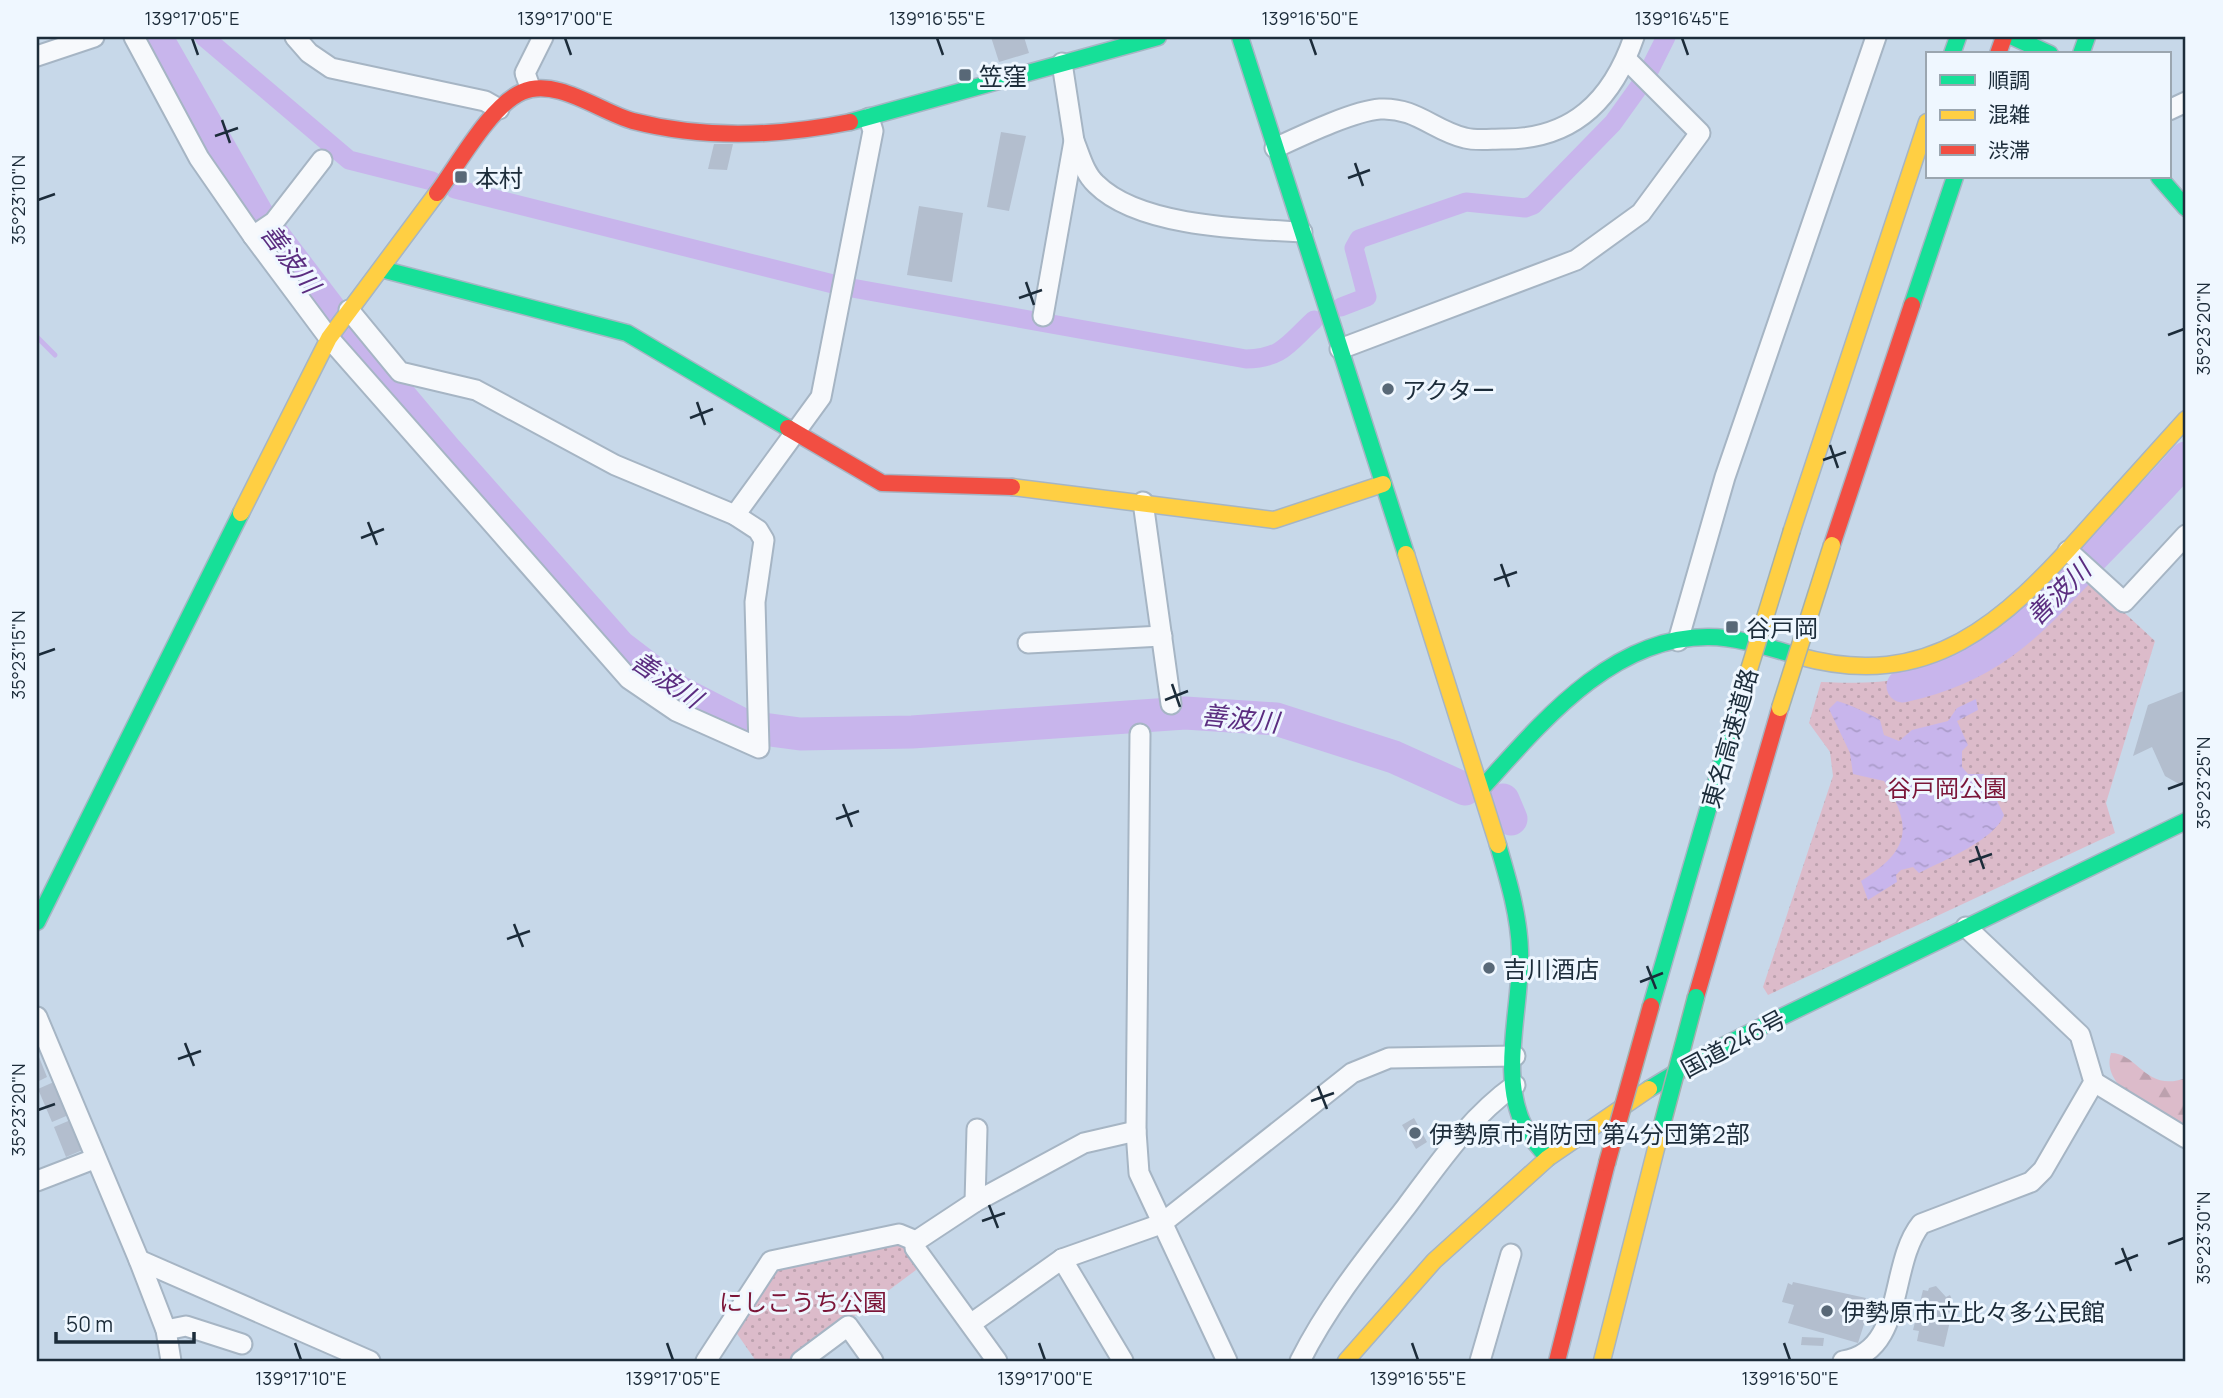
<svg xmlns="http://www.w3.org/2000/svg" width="2223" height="1398" font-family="Manrope,'Noto Sans JP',sans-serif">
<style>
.forest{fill:url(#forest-firs)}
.park{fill:url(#park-dots)}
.water{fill:url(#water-ripples)}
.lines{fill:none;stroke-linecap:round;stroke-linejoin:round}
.stream{stroke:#c8b5ec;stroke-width:5}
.canal{stroke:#c8b5ec;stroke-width:19}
.river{stroke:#c8b5ec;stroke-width:33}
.building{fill:#b3bece}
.street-casing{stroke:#a6b5c4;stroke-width:23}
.fast-casing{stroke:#a6b5c4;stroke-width:19}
.slow-casing{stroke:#a6b5c4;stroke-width:19}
.jam-casing{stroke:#a6b5c4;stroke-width:19}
.street{stroke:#f7f9fc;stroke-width:19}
.fast{stroke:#16e098;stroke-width:16}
.slow{stroke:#ffcf43;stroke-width:16}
.jam{stroke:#f24e42;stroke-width:16}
.fast-bridge-casing{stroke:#a3b0ae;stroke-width:19;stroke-linecap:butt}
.slow-bridge-casing{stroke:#a3b0ae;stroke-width:19;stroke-linecap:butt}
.jam-bridge-casing{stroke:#a3b0ae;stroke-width:19;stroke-linecap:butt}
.fast-bridge{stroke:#16e098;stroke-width:16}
.slow-bridge{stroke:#ffcf43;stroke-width:16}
.jam-bridge{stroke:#f24e42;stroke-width:16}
.ticks{fill:none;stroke:#1c2c3a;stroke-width:2.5}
.poi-dot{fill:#586877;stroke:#eff7ff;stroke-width:2.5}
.labels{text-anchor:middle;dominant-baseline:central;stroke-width:6;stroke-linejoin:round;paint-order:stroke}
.poi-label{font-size:24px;fill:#1c2c3a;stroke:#eff7ff;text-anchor:start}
.street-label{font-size:24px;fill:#1c2c3a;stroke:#eff7ff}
.park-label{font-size:24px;fill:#7b1538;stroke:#eff7ff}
.water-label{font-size:26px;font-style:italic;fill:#5b2d80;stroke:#eff7ff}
.neatline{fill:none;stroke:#1c2c3a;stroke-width:2.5}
.ticks-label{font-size:18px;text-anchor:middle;fill:#1c2c3a}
</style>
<defs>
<pattern id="forest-firs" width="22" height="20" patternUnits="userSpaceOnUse" patternTransform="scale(1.75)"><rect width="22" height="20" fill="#dcbbca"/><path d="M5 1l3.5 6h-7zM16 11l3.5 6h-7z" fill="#bca1ae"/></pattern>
<pattern id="park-dots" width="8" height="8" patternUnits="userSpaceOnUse" patternTransform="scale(1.75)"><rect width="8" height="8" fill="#dcbbca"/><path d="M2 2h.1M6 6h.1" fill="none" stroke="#bca1ae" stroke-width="1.8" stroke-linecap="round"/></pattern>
<pattern id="water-ripples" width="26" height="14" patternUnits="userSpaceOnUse" patternTransform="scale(1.75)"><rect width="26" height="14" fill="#c8b5ec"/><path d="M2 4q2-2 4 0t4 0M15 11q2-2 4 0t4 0" fill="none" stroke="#ab9ccb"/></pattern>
</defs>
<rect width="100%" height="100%" fill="#c7d8e9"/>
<!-- forest -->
<path class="forest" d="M2111,1053C2138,1053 2146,1093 2186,1078V1127C2161,1114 2099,1090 2111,1053Z"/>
<!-- park -->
<g class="park">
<path d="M2075,567L2155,641L2106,803L2115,833L1768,995L1763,987L1833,776L1830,752L1809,723L1821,682C1947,689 1990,651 2075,567Z"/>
<path d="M903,1240L915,1257L916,1270L794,1361H756L733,1328L775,1263Z"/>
</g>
<!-- water -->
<path class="water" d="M1976,699L1978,710L1957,721L1968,745L1962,751V767L1968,774H1984L2004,815C1995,840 1942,861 1919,873L1913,867L1901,870L1896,875L1897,882L1868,900L1861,881C1909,851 1914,828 1884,781L1853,774L1850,753L1829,709L1837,701C1852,705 1867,713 1880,720L1884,735L1899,741L1912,730L1948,721L1957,708Z"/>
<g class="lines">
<!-- stream -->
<path class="stream" d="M37,337L55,355"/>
<!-- canal -->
<g class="canal">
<path d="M204,37L349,160L432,181"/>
<path d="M1649,71L1666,37"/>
<path d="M455,189L837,285"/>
<path d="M852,288L1246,359C1283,358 1288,344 1314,320"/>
<path d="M1341,307L1367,297L1354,248L1359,239L1466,202L1525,208L1533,205L1613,123L1641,84"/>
</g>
<!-- river -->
<g class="river">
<path d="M156,37L257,214L352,339L447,452L619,646L679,692L747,727L800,734L912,732L1185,713L1276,719L1394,757L1465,789"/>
<path d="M1903,686C1998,665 2033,618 2097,552C2127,521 2158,491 2186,458"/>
<path d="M1503,800L1511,819"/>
</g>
</g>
<!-- building -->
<g class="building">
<path d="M991,37H1024L1029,53L999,62Z"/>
<path d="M1001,132L1026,136L1009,211L987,207Z"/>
<path d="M714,144H733L727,170L708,169Z"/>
<path d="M919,206L963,213L952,282L907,275Z"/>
<path d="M2186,690V788L2165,776L2152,747L2133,756L2148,705Z"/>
<path d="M39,1057L47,1077L37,1082V1058Z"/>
<path d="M56,1081L71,1114L52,1122L38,1089Z"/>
<path d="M1414,1118L1427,1142L1416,1149L1402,1125Z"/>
<path d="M73,1119L85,1149L66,1157L54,1127Z"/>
<path d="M1793,1282L1866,1298L1860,1316L1866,1318L1858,1343L1788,1323L1794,1305L1782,1302L1788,1283L1792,1285Z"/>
<path d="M1936,1286L1946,1297L1950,1295L1954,1304L1944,1347L1917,1341L1919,1331L1913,1330L1923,1290L1928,1291L1929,1288Z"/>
<path d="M1802,1337L1824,1338L1823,1346L1801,1345Z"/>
</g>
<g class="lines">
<!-- street casing -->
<g class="street-casing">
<g id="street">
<path d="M134,37L199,158L253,236L329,338L492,523L629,679L676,711L759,748L755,602L764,540L758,530L735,515L615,465L476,390L400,372L349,310"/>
<path d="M295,37L309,53L331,68L485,101L499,109"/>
<path d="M37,56L94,37"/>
<path d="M530,87L525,73L543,37"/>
<path d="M2169,110L2186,102"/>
<path d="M1074,141C1080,155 1084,173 1096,184C1139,227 1244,229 1302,232"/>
<path d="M1275,148C1301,136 1353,111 1380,109C1416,107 1434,131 1465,138C1476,141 1491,139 1502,139C1572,140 1612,101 1634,37"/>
<path d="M253,236L274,222L322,160"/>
<path d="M1043,316L1074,141L1062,63"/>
<path d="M1340,349L1576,260L1641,213L1700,133L1627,60"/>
<path d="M1143,502L1171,704"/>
<path d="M735,515L821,397L873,131L869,118"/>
<path d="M2068,551L2124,602L2186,535"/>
<path d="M1678,641L1725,477L1876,37"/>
<path d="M1028,643L1162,636"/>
<path d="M1140,734L1136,1131L1139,1173L1227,1361"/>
<path d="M37,1017L139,1260L166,1330L171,1361"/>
<path d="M2094,1082L2186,1138"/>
<path d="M37,1181L94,1159"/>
<path d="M975,1202L977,1129"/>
<path d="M916,1241L975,1202L1084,1143L1136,1131"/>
<path d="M916,1241L915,1248L997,1361"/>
<path d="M1062,1259L1123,1361"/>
<path d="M139,1260L370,1361"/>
<path d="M972,1323L1062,1259L1161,1224L1352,1073L1389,1058L1515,1056"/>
<path d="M166,1330L186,1326L242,1344"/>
<path d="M706,1361L771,1261L899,1234L916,1241"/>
<path d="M801,1361L848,1326L873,1361"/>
<path d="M1300,1361C1328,1305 1367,1257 1406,1207C1439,1163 1470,1117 1515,1085"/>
<path d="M1480,1361L1511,1254"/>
<path d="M1843,1361C1906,1351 1888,1265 1921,1224L2031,1182L2043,1170L2094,1082L2080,1035L1966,927"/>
</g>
</g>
<!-- fast casing -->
<g class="fast-casing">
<g id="fast">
<path d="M1240,37L1406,554"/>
<path d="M2013,37L2050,54"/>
<path d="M1952,54L1958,37"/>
<path d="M2081,54L2087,37"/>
<path d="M850,122L1158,37"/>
<path d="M2159,177L2186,208"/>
<path d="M381,269L627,333L788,428"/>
<path d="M1912,305L1955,177"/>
<path d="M1482,788C1541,723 1612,636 1709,637C1738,637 1770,648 1798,656"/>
<path d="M1498,845C1508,879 1519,915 1520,951C1522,1006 1498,1076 1525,1128C1531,1139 1540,1148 1548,1158"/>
<path d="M37,922L241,513"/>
<path d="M1651,1006L1740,699"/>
<path d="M1649,1089L1707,1054L1773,1021L2186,821"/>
</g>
</g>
<!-- slow casing -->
<g class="slow-casing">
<g id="slow">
<path d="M1012,487L1274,520L1383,484"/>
<path d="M241,513L329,338L437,193"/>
<path d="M1792,530L1927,122"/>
<path d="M1406,554L1498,845"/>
<path d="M1798,656C1930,693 2004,622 2086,530C2119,493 2153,456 2186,419"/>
<path d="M1346,1361L1434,1261L1548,1158L1649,1089"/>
<path d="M1602,1361L1662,1125"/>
</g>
</g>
<!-- jam casing -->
<g class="jam-casing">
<g id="jam">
<path d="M1998,54L2004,37"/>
<path d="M437,193C458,165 490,106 522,92C557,77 600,112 633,121C703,139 780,136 850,122"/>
<path d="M788,428L882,483L1012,487"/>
<path d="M1832,545L1912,305"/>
<path d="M1696,997L1780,708"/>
<path d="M1557,1361L1607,1163"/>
</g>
</g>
<!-- street -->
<use href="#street" class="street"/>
<!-- fast -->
<use href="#fast" class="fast"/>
<!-- slow -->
<use href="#slow" class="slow"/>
<!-- jam -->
<use href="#jam" class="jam"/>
<!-- fast-bridge casing -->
<g class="fast-bridge-casing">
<path id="fast-bridge" d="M1662,1125L1696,997"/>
</g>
<!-- slow-bridge casing -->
<g class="slow-bridge-casing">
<g id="slow-bridge">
<path d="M1740,699L1792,530"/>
<path d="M1780,708L1832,545"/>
</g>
</g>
<!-- jam-bridge casing -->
<g class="jam-bridge-casing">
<path id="jam-bridge" d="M1607,1163L1651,1006"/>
</g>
<!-- fast-bridge -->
<use href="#fast-bridge" class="fast-bridge"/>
<!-- slow-bridge -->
<use href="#slow-bridge" class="slow-bridge"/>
<!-- jam-bridge -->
<use href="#jam-bridge" class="jam-bridge"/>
</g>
<!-- ticks -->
<path class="ticks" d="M192,38L198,55M565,38L571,55M937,38L943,55M1310,38L1316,55M1682,38L1688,55M222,120L230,143M215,136L238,128M1355,163L1363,186M1348,178L1370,170M38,200L55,194M1026,282L1034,305M1019,298L1042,290M2168,335L2184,329M697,402L705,425M690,418L713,409M1830,445L1838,468M1823,460L1846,452M368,522L377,545M361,538L384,529M1501,564L1509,587M1494,580L1517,572M38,655L55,649M1172,684L1180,707M1165,700L1188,691M2168,789L2184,783M843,804L852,827M836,819L859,811M1976,846L1984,869M1969,862L1992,854M514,924L523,947M507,939L530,931M1647,966L1656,989M1640,982L1663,973M185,1043L194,1066M178,1059L201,1051M1318,1086L1327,1109M1311,1101L1334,1093M38,1110L55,1104M989,1205L998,1228M982,1221L1005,1213M2168,1244L2184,1238M2122,1248L2131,1271M2115,1264L2138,1255M295,1343L301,1360M667,1343L673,1360M1039,1343L1045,1360M1412,1343L1418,1360M1784,1343L1790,1360"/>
<!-- markers -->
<g class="poi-dot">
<rect x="958" y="68" width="14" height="14" rx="3.5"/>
<rect x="454" y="170" width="14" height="14" rx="3.5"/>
<circle cx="1388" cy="389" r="7"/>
<rect x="1725" y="620" width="14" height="14" rx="3.5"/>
<circle cx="1489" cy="968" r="7"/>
<circle cx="1415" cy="1133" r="7"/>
<circle cx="1827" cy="1311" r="7"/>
</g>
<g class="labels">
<!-- poi labels -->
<g class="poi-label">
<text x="979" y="75">笠窪</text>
<text x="475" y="177">本村</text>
<text x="1402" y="389">アクター</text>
<text x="1746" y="627">谷戸岡</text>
<text x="1503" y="968">吉川酒店</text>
<text x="1429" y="1133">伊勢原市消防団 第4分団第2部</text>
<text x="1841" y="1311">伊勢原市立比々多公民館</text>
</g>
<!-- street labels -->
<g class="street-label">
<text transform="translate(1729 738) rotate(-74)">東名高速道路</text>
<text transform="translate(1733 1043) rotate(-28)">国道246号</text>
</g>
<!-- park labels -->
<g class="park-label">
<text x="1947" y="787">谷戸岡公園</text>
<text x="803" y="1301">にしこうち公園</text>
</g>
<!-- water labels -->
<g class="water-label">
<text transform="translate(291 258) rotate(53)">善波川</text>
<text transform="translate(2058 592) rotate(-45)">善波川</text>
<text transform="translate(667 679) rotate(34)">善波川</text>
<text transform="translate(1240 718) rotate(6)">善波川</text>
</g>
</g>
<!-- border -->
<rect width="2223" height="1398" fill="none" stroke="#eff7ff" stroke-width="77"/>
<!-- legend -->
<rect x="1926" y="52" width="245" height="126" fill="#eff7ff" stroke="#9ba6b0" stroke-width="2"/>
<rect x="1940" y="75" width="35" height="10" fill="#16e098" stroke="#9ba6b0" stroke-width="2"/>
<text x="1988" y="88" font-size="21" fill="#1c2c3a">順調</text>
<rect x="1940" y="110" width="35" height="10" fill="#ffcf43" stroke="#9ba6b0" stroke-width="2"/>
<text x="1988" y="122" font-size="21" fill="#1c2c3a">混雑</text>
<rect x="1940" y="145" width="35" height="10" fill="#f24e42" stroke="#9ba6b0" stroke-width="2"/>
<text x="1988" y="158" font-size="21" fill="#1c2c3a">渋滞</text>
<!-- scale -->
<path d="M56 1332v10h138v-10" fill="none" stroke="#1c2c3a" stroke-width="3.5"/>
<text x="66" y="1332" font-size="21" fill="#1c2c3a" stroke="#eff7ff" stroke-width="5" paint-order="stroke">50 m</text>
<rect x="38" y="38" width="2146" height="1322" class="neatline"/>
<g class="ticks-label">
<text x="192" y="25">139°17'05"E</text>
<text x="565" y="25">139°17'00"E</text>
<text x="937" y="25">139°16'55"E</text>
<text x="1310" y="25">139°16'50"E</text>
<text x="1682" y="25">139°16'45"E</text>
<text transform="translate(19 200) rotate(-90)" y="6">35°23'10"N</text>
<text transform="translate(2204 329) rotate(-90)" y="6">35°23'20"N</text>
<text transform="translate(19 655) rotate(-90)" y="6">35°23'15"N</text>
<text transform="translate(2204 783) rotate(-90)" y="6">35°23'25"N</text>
<text transform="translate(19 1110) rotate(-90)" y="6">35°23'20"N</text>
<text transform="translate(2204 1238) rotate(-90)" y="6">35°23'30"N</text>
<text x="301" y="1385">139°17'10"E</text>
<text x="673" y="1385">139°17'05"E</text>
<text x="1045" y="1385">139°17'00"E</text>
<text x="1418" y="1385">139°16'55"E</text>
<text x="1790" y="1385">139°16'50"E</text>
</g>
</svg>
